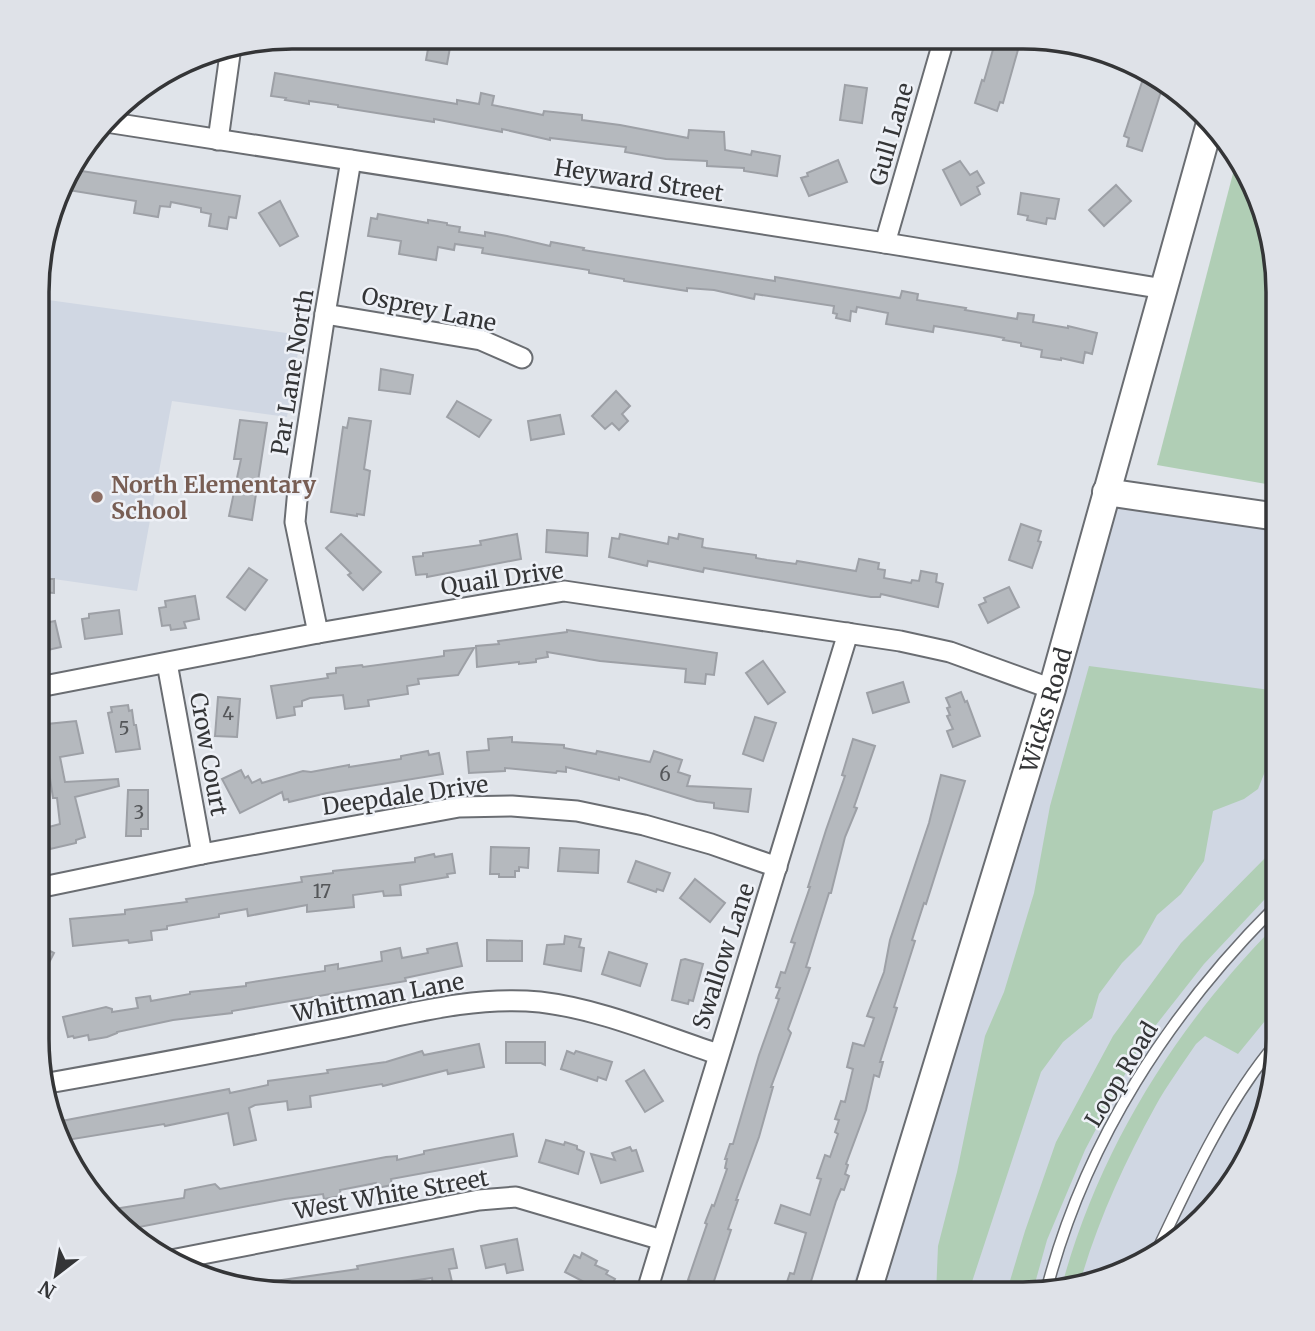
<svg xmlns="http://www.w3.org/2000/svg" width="1315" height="1331" font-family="Merriweather,serif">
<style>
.built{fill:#d0d7e3}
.green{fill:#b0ceb5}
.building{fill:#b5b9be;stroke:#9da0a6;stroke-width:2}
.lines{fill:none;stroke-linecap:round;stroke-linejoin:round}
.lane-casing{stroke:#6a6d72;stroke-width:13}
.street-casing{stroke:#6a6d72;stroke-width:23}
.secondary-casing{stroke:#6a6d72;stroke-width:30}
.lane{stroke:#fff;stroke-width:10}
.street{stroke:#fff;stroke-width:19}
.secondary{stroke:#fff;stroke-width:26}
.education-dot{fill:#8d6e63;stroke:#eef1f7;stroke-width:2.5}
.labels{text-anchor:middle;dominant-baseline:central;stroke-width:5;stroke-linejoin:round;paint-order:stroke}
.number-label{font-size:19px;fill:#545659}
.street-label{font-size:23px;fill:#343537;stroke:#eef1f7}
.education-label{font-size:23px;font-weight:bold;fill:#785e54;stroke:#eef1f7;text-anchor:start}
.rim{fill:none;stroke:#343537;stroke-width:3.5}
</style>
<rect width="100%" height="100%" fill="#e0e4ea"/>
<!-- built -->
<g class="built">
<path d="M41,299L301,335L287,417L172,401L137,591L40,577Z"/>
<path d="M1097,495L1278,521V1055L1244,1166L1178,1242L1105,1281L1039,1294H850L975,898Z"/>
</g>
<!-- green -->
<g class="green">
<path d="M1237,158L1265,210L1278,276V486L1157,465Z"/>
<path d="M1089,666L1278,691V739L1258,789L1244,799L1213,811L1204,861L1181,894L1157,915L1141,944L1122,963L1099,994L1092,1018L1063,1042L1041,1072L968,1294H936L938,1246L957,1172L985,1036L1004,992L1034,893L1050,806Z"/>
<path d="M1278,845V885L1204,964L1141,1044L1085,1150L1047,1240L1032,1294H1006L1025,1231L1056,1142L1113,1036L1181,943Z"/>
<path d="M1278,923V1005L1238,1054L1205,1036L1196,1044C1182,1065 1167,1085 1155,1107C1124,1163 1096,1225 1079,1286L1061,1289C1098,1150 1176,1025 1278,923Z"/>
</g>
<!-- building -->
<g class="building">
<path d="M430,38L451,42L447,64L426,60Z"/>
<path d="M996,39H1021L1003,103L1000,102L997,111L975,103L982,80L984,81Z"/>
<path d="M1146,70L1164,82L1142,151L1127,146L1129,138L1124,136Z"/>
<path d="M275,73L457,104V100L479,104L481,93L494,96L492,105L543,115L544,111L582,115V120L620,125L688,138L689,130L724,132L725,150L751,155L752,151L780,156L777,176L744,171V168L707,166V161L666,159L625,152L626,147L550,138V140L502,129V132L434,119V122L338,107V105L309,101V104L285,100L286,98L271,96Z"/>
<path d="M845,85L867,88L862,123L840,120Z"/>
<path d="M838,160L847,182L809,196L801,178L808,176L807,173Z"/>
<path d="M960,161L970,175L977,171L984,183L977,187L980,194L961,205L943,170Z"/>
<path d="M69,169L240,196L236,218L229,217L227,229L209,226L211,214L201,212V208L171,202L170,207L160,206L158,217L134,213L136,201L62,189Z"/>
<path d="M1116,185L1131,201L1104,226L1089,210Z"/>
<path d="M1021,193L1059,199L1055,219L1047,218L1046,224L1027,220L1028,216L1018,214Z"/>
<path d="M280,201L298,236L280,246L259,213Z"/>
<path d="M378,214L428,223V220L447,223V225L460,227L459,232L485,236V232L507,236L550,246L551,242L584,248L583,250L775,281V277L900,298L902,291L918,294L917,300L966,308L965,310L1017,319L1018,313L1034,315L1033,322L1068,328V326L1097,333L1092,354L1085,352L1083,363L1061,358V360L1041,357L1042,350L1021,346V343L1003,340L1004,338L994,336L934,326L933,332L886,324L888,313L857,307L856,312L851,311L850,321L836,318L837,314L833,313L834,306L755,294L754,299L714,290L687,288V291L624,281V279L589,273V270L482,253L483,248L455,244L454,250L438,247L436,260L399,254L401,241L368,236L371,218L377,219Z"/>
<path d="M381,369L413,375L410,394L379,390Z"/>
<path d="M616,391L630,406L622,414L628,421L619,430L612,423L605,429L592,416Z"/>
<path d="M457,401L491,420L479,437L447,417Z"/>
<path d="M560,415L564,434L531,440L528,421Z"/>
<path d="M349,418L371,421L364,469L370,471L364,515L357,514V516L331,512L343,427L347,428Z"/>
<path d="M240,420L267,423L252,520L229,516L241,459H234Z"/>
<path d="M1021,524L1041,531L1038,541L1041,542L1032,568L1009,560Z"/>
<path d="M547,530L588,533L587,556L546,552Z"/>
<path d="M341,534L381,572L363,590L348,575L351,573L326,548Z"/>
<path d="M517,534L521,559L427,577V574L416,575L413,557L423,556V553L481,545L480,541Z"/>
<path d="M620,534L668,544L669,537L678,539L679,534L703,539L702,547L706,548L756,555V558L767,560L796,564L797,561L856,571L859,559L879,563L878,569L885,570L884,578L911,583L912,580L919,581L921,571L937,574L936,582L943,584L938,607L881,594L880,597H871L704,568L703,572L648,561L647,566L609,557L612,538L619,539Z"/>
<path d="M249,568L267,580L245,610L227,597Z"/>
<path d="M40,579H54V593L40,592Z"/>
<path d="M1009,587L1019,607L988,623L979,605L986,602L984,598Z"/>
<path d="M195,596L199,619L184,622L186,628L171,630L170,625L162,626L159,608L166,607L165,601Z"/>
<path d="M119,610L122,634L85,639L82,619L89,618V614Z"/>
<path d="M55,621L61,647L39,652L40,624Z"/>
<path d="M567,630L717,653L714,675L706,674L705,684L685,682L686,669L600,661L547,652L548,657L536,659V662L519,664V662L477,667L476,646L499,644L498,641L567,632Z"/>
<path d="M474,648L458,675L418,679L419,684L407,686L408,694L368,700L369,706L345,709L343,695L310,698L302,701V706L294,707L295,715L277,718L271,686L328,678L327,674L336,673V668L362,665L363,667L437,657L444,656V651Z"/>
<path d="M763,661L785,692L768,704L746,673Z"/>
<path d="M903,682L909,702L873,713L867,693Z"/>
<path d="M961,692L965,702L967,701L980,736L953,747L947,731L953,729L947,716L950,715L947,708L950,707L946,698Z"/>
<path d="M218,697L240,699L237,737L215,736Z"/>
<path d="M128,705L129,711L132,710L134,725H136L140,749L116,752L108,713L112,712L111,707Z"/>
<path d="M755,717L776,723L763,761L743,754Z"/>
<path d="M76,721L83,753L60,757L65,782L118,779L119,786L75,797L85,837L76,840V843L50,849L45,828L60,824L57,798H53L42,727L47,726V724Z"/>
<path d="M512,737V742L564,745V748L596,754L597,751L650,762L654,751L682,760L678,772L690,776L687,786L751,789L748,812L714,808V803L697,801L619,777V780L566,767V772L557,771L556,773L505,768V771L469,773L467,752L489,750L488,739Z"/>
<path d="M853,739L875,746L854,807L857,808L845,837L831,893H829L806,967L810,968L788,1029L791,1033L771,1087H773L759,1137L736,1200H738L728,1229L731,1230L712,1287L709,1286L706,1294H704L691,1289L693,1282L688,1280L707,1224L705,1223L712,1205L714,1206L727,1169L725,1168L727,1159H725L730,1144H733L759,1055L779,999L776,998L780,988L776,987L781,972L785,973L795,943L791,942L810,887H808L826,830L845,776L842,775Z"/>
<path d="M428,751L429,755L439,753L443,774L327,793L289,802L288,799L284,800L282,792L240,813L222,779L241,770L245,778L248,776L252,783L260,779L262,783L303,771L311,772L349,765V767L401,759V756Z"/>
<path d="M941,775L965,781L926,904L924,903L912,940L915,941L894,1007L897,1008L880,1062H883L879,1077L874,1075L866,1110L846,1164L848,1165L845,1174L849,1176L844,1190L841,1189L836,1201L807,1294H783L790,1273L794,1274L806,1233L775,1223L781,1205L810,1215L821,1179L817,1178L825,1155L830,1157L838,1134L835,1132L839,1120L835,1119L841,1101L845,1102L853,1069L847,1067L853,1043L864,1046L874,1018L867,1016L884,972L890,940L929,823Z"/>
<path d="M128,790H148V829H141V836H126Z"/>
<path d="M491,847L529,848L528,868L519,867V871H515V877H499V874H490Z"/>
<path d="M560,848L599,850L598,873L558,871Z"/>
<path d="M434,854L435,857L452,854L455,873L447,874L448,877L400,885L401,895L384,896L383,891L353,895L354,907L307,912V905L248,916L247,909L219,914V917L167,926V929L151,931L152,940L129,943L128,940L73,946L70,919L125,914V910L187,902L186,899L302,882L301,877L333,873V871L415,862V858Z"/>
<path d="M636,861L670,873L663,891L657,889L656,892L628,882Z"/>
<path d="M695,879L725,903L710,922L680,898Z"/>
<path d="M565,936L581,939L579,947L584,948L581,971L544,964L547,945L564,944Z"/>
<path d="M487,940L522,941V961H487Z"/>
<path d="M457,943L462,966L405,978L406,981L232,1011V1013L173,1020L117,1032V1033L107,1037L89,1040L88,1035L74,1038L73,1036L68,1037L63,1017L106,1007L112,1009V1012L138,1008L136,998L150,996L151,1001L190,994V992L246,986V983L325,971V966L338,964V969L382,961L381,952L400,948L402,958L428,953L427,949Z"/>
<path d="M38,945L54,953L38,984Z"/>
<path d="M609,952L647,964L640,986L602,974Z"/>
<path d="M685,959L703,964L693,1001L689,1000L688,1004L672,1000L681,960Z"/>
<path d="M506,1042H545V1065L541,1063H506Z"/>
<path d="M479,1044L484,1067L448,1074L447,1070L383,1086L382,1084L310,1096L311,1107L288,1110L287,1101L255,1105L249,1108L256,1140L234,1145L228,1113L165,1126L164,1124L61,1141L51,1123L229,1089L230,1093L268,1085V1081L328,1073L327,1070L386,1062L422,1051L424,1055Z"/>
<path d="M567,1051L574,1054L576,1051L612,1062L606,1080L598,1077L597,1081L561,1069Z"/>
<path d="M644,1070L663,1101L645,1112L626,1081Z"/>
<path d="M513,1134L517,1156L391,1179L392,1185L377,1188L376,1183L340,1190L341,1196L324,1199L323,1194L285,1199L129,1229L108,1210L184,1198L185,1190L215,1184L220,1189L386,1157L397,1156V1160L424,1154V1151Z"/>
<path d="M546,1140L564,1145L565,1142L577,1146V1149L584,1152L578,1174L539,1162Z"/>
<path d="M630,1147L632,1151L636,1150L643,1171L601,1183L591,1154L615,1160L612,1153Z"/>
<path d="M517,1239L523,1270L507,1273L505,1264L486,1268L481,1246Z"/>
<path d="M453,1249L457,1268L449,1269L452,1282L433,1286L432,1278L368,1287V1285L332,1292V1294H276L248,1285L358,1269L357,1266Z"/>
<path d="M582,1253L597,1261L595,1265L608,1271L606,1274L615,1279L607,1294L565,1272L574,1255L580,1258Z"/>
</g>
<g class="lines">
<!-- lane casing -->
<g class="lane-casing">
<g id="lane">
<path d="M1156,1253C1189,1183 1227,1100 1278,1041"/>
<path d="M1046,1292C1084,1143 1169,1012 1278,904"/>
</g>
</g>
<!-- street casing -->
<g class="street-casing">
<g id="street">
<path d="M106,122L885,243L1164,289"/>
<path d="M218,140L231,47"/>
<path d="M885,243L944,39"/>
<path d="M325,314L481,340L522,358"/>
<path d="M318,633L295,522L298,489L325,314L351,160"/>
<path d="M167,663L202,854"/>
<path d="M39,687L318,633L564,591L900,641L950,652L1052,689"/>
<path d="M38,888L202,854L459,807L512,806L577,811L644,825L711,844L777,867"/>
<path d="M43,1084C139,1067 235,1049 330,1030C399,1017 469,995 540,1002C600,1009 660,1035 718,1054"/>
<path d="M166,1261L479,1200L516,1197L662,1240"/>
<path d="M646,1294L848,633"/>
</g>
</g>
<!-- secondary casing -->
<g class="secondary-casing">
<g id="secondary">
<path d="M1106,492L1278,517"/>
<path id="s1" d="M867,1294L1052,689L1210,123"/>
</g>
</g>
<!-- lane -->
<use href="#lane" class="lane"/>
<!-- street -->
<use href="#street" class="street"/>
<!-- secondary -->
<use href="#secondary" class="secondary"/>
</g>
<!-- markers -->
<circle class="education-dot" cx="97" cy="497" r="7"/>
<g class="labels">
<!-- number labels -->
<g class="number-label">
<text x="228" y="713">4</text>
<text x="124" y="728">5</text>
<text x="665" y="774">6</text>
<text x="139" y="812">3</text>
<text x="322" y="891">17</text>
</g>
<!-- street labels -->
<g class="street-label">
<text transform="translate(891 134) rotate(-74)">Gull Lane</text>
<text transform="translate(639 180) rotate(9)">Heyward Street</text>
<text transform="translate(429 309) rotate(12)">Osprey Lane</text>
<text transform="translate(292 372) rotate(-81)">Par Lane North</text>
<text transform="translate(502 578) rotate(-8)">Quail Drive</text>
<text stroke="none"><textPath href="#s1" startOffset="611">Wicks Road</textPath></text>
<text transform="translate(209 754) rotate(80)">Crow Court</text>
<text transform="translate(405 795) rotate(-8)">Deepdale Drive</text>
<text transform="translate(723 956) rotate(-72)">Swallow Lane</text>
<text transform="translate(378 997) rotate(-11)">Whittman Lane</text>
<text transform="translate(1121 1074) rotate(-59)">Loop Road</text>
<text transform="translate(391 1194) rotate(-10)">West White Street</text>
</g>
<!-- education labels -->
<g class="education-label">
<text x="111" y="484">North Elementary<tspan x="111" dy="26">School</tspan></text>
</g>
</g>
<!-- crop -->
<path d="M0 0H1315V1331H0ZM292 49H1023A243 243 0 0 1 1266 292V1039A243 243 0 0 1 1023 1282H292A243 243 0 0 1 49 1039V292A243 243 0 0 1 292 49Z" fill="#dfe2e8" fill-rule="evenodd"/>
<path class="rim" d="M292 49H1023A243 243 0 0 1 1266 292V1039A243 243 0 0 1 1023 1282H292A243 243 0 0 1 49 1039V292A243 243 0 0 1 292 49Z"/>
<!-- north arrow -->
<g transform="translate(56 1275) rotate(211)" stroke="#eef1f7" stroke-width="5" paint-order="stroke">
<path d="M0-5L12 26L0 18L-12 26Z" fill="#343537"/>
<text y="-10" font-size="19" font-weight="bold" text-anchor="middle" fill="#343537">N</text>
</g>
</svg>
